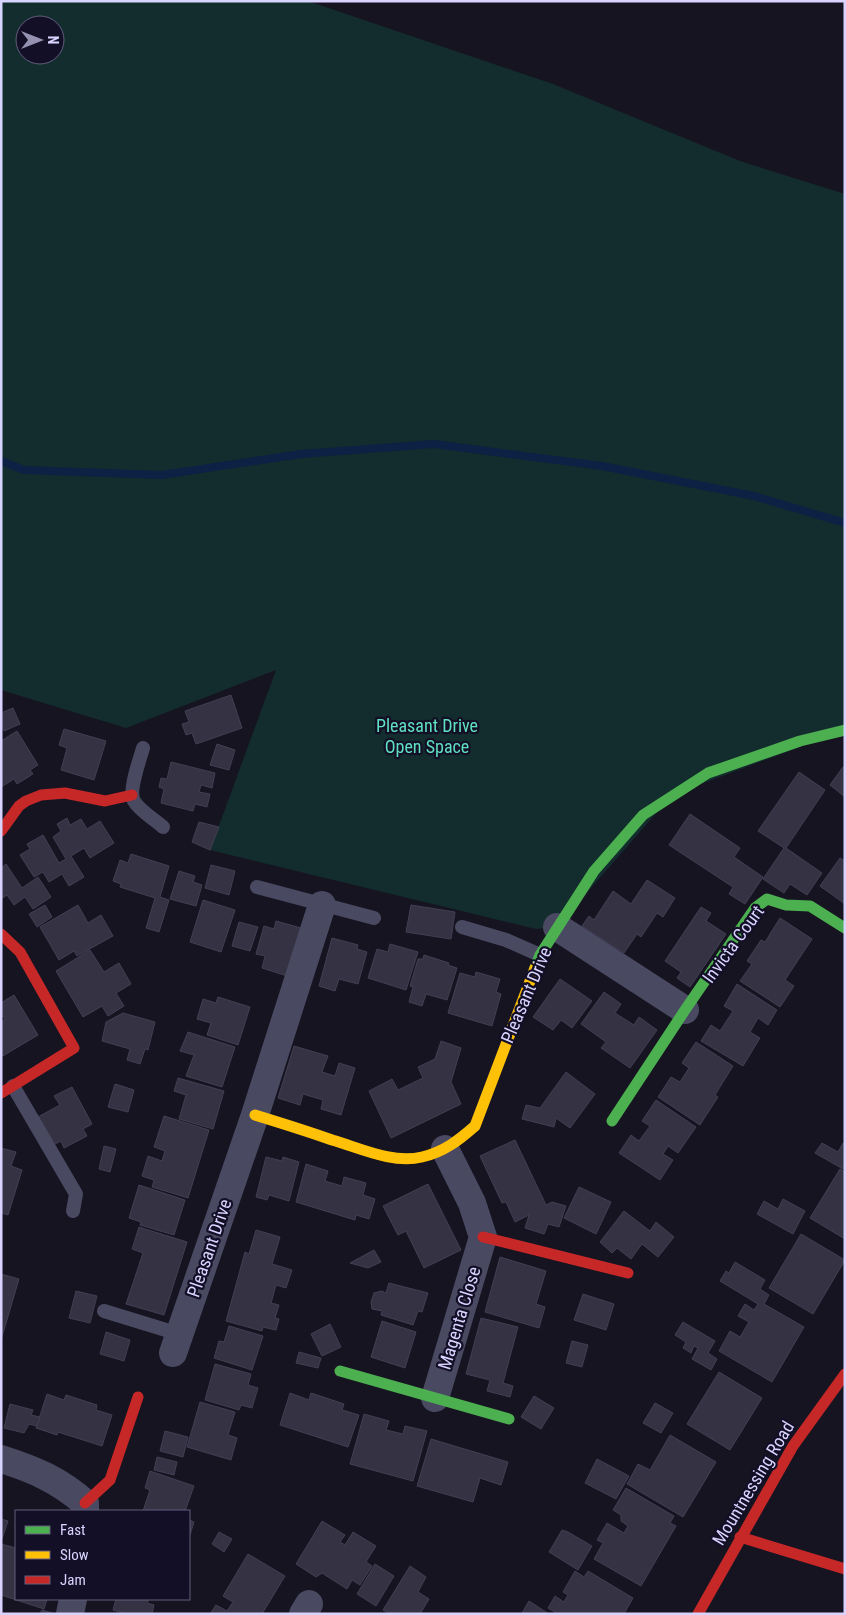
<svg xmlns="http://www.w3.org/2000/svg" width="846" height="1615" font-family="'Roboto Condensed',sans-serif">
<style>
.green{fill:#132c2d;fill-rule:evenodd}
.lines{fill:none;stroke-linecap:round;stroke-linejoin:round}
.stream{stroke:#0d2144;stroke-width:8}
.building{fill:#343243;stroke:#433f54}
.lane{stroke:#4a4962;stroke-width:14}
.street{stroke:#4a4962;stroke-width:28}
.fast{stroke:#4caf50;stroke-width:11}
.slow{stroke:#ffc107;stroke-width:11}
.jam{stroke:#c62828;stroke-width:11}
.labels{text-anchor:middle;dominant-baseline:central;stroke-width:4.5;stroke-linejoin:round;paint-order:stroke}
.park-label{font-size:18px;fill:#5fe0c0;stroke:#130f26}
.street-label{font-size:18px;fill:#d9d4ff;stroke:#130f26}
</style>
<rect width="100%" height="100%" fill="#161421"/>
<!-- green -->
<path class="green" d="M1,1H308L553,84L740,161L845,194V730L672,795L557,927L536,929L210,850L276,670L126,728L1,690ZM25,25H55V55H25Z"/>
<g class="lines">
<!-- stream -->
<path class="stream" d="M1,461L24,470L162,475L301,454L434,444L602,466L754,496L845,523"/>
</g>
<!-- building -->
<g class="building">
<path d="M231,695L242,728L196,744L192,733L186,735L182,724L189,722L185,711Z"/>
<path d="M13,708L20,724L4,731L1,724V713Z"/>
<path d="M64,729L106,741L94,780L61,770L67,748L59,745Z"/>
<path d="M17,731L38,765L30,770L33,774L17,784L14,779L1,787V741Z"/>
<path d="M217,744L235,750L229,770L210,765Z"/>
<path d="M171,762L215,773L212,788L201,785L199,792L210,794L207,807L195,804L193,811L161,803L164,789L159,787L161,778L167,779Z"/>
<path d="M843,767L845,768V797L830,785Z"/>
<path d="M799,772L825,790L786,848L822,873L807,895L790,884L784,893L763,879L784,848L758,831Z"/>
<path d="M690,814L740,848L734,857L763,877L745,904L729,894L733,887L669,845Z"/>
<path d="M67,818L70,825L81,819L87,829L100,821L114,843L90,858L84,848L71,856L84,877L69,886L62,874L49,882L43,872L34,877L20,855L30,849L27,844L43,835L59,863L66,859L53,837L61,831L57,824Z"/>
<path d="M199,822L219,827L210,850L192,842Z"/>
<path d="M131,854L169,866L160,897L169,900L159,932L146,928L155,898L120,887L121,884L113,881L120,860L128,863Z"/>
<path d="M840,858L845,861V904L820,886Z"/>
<path d="M6,864L22,888L38,877L51,897L33,909L25,897L14,905L7,895L1,899V868Z"/>
<path d="M211,865L235,871L229,895L205,888Z"/>
<path d="M179,871L195,876L193,882L202,885L196,906L170,899Z"/>
<path d="M647,880L675,898L663,917L657,913L641,937L637,934L624,953L582,926L589,916L594,920L613,891L631,904Z"/>
<path d="M203,900L235,910L221,952L190,942Z"/>
<path d="M45,905L52,917L37,927L29,914Z"/>
<path d="M78,905L88,923L101,915L113,936L77,956L74,951L59,960L40,927Z"/>
<path d="M411,905L455,912L451,939L406,932Z"/>
<path d="M701,907L711,913L706,921L726,934L690,987L677,978L681,972L665,961Z"/>
<path d="M780,918L812,939L785,980L794,986L780,1007L740,981L752,964L747,961L761,940L765,942Z"/>
<path d="M276,921L301,928L287,976L262,968L265,956L256,954L264,926L274,929Z"/>
<path d="M239,922L258,927L250,951L232,946Z"/>
<path d="M332,938L358,945L357,949L367,952L358,984L339,979L335,991L319,986Z"/>
<path d="M390,944L418,952L406,990L368,978L377,949L388,952Z"/>
<path d="M90,950L104,972L119,963L131,984L116,993L124,1006L108,1016L102,1006L83,1017L56,971Z"/>
<path d="M424,955L449,963L448,965L457,968L447,1000L426,994L422,1006L409,1002L413,987L410,986L418,959H423Z"/>
<path d="M476,972L500,979L496,992L501,994L492,1026L448,1013L460,973L475,977Z"/>
<path d="M560,979L592,1001L572,1028L561,1020L553,1030L533,1017Z"/>
<path d="M737,984L777,1010L768,1025L758,1018L750,1032L760,1038L743,1066L701,1041L711,1025L720,1031L733,1011L724,1006Z"/>
<path d="M604,992L621,1004L615,1013L634,1025L639,1017L657,1030L630,1068L601,1048L606,1042L581,1024Z"/>
<path d="M14,995L38,1035L1,1057V1022L5,1019L1,1014V1003Z"/>
<path d="M218,997L250,1007L238,1045L207,1035L211,1023L197,1019L203,999L216,1003Z"/>
<path d="M123,1013L155,1022L148,1050L145,1049L140,1064L127,1060L130,1049L102,1041L106,1022Z"/>
<path d="M188,1032L235,1047L222,1087L186,1076L194,1055L180,1051Z"/>
<path d="M441,1041L461,1048L451,1082L461,1104L391,1138L369,1091L392,1079L398,1090L423,1078L418,1067L435,1059Z"/>
<path d="M696,1042L733,1066L715,1095L718,1097L700,1125L658,1097L671,1077L680,1082L689,1068L682,1063Z"/>
<path d="M294,1046L328,1056L322,1072L335,1076L339,1063L355,1068L341,1115L321,1109L323,1100L303,1094L300,1105L278,1098Z"/>
<path d="M566,1072L595,1094L570,1128L556,1118L554,1127L522,1119L526,1105L540,1108Z"/>
<path d="M178,1078L224,1091L213,1129L179,1119L186,1095L174,1091Z"/>
<path d="M115,1084L134,1090L128,1112L108,1107Z"/>
<path d="M72,1087L92,1124L83,1129L87,1136L64,1148L61,1141L51,1146L36,1118L60,1105L54,1096Z"/>
<path d="M656,1100L696,1127L678,1153L668,1146L663,1154L673,1160L660,1180L619,1153L631,1135L639,1141L650,1126L642,1121Z"/>
<path d="M164,1116L209,1130L188,1198L152,1187L154,1180L142,1176L148,1156L162,1161L165,1151L154,1147Z"/>
<path d="M515,1140L546,1205L552,1202L566,1206L559,1227L548,1224L544,1234L525,1228L529,1215L515,1222L506,1202L502,1203L480,1156Z"/>
<path d="M822,1143L838,1152L843,1143L845,1144V1166L843,1169L815,1153Z"/>
<path d="M104,1146L116,1149L110,1172L99,1169Z"/>
<path d="M1,1148L16,1152L11,1166L22,1170L8,1215L1,1213Z"/>
<path d="M266,1157L282,1161L283,1157L299,1162L289,1201L269,1195L267,1200L256,1197Z"/>
<path d="M306,1164L328,1171L325,1181L342,1186L344,1177L366,1183L363,1195L375,1199L369,1219L356,1215L355,1220L296,1202Z"/>
<path d="M840,1169L845,1172V1239L810,1218Z"/>
<path d="M428,1184L461,1250L424,1268L406,1231L398,1235L383,1206Z"/>
<path d="M139,1185L185,1200L174,1235L140,1225L141,1222L129,1218Z"/>
<path d="M579,1187L611,1202L596,1234L564,1218Z"/>
<path d="M783,1199L805,1211L793,1234L757,1214L764,1201L778,1209Z"/>
<path d="M624,1211L650,1231L656,1222L674,1237L658,1257L642,1244L631,1259L617,1248L612,1253L600,1242Z"/>
<path d="M139,1227L187,1242L164,1315L126,1304L143,1253L132,1249Z"/>
<path d="M256,1230L280,1237L272,1264L292,1270L286,1288L276,1285L271,1303L279,1305L275,1318L279,1319L276,1330L263,1327L262,1331L226,1321L245,1252L249,1254Z"/>
<path d="M801,1234L845,1260L813,1314L769,1288Z"/>
<path d="M374,1250L381,1262L368,1268L350,1263Z"/>
<path d="M500,1257L546,1271L536,1304L545,1307L539,1328L485,1312Z"/>
<path d="M735,1262L765,1280L760,1289L769,1295L764,1304L804,1327L772,1382L719,1351L730,1331L740,1337L749,1322L738,1316L745,1304L754,1310L758,1304L720,1281L726,1271L729,1273Z"/>
<path d="M1,1274L19,1279L1,1340Z"/>
<path d="M389,1283L428,1293L422,1312L418,1311L413,1325L381,1315L382,1311L372,1309L371,1302L374,1293L382,1291L386,1293Z"/>
<path d="M76,1291L97,1296L90,1323L69,1318Z"/>
<path d="M583,1294L614,1304L606,1330L574,1320Z"/>
<path d="M481,1318L518,1327L503,1383L513,1386L510,1397L487,1391L490,1380L466,1374Z"/>
<path d="M382,1321L416,1332L405,1368L371,1357Z"/>
<path d="M683,1322L715,1341L708,1353L717,1359L711,1370L692,1359L698,1348L694,1346L691,1353L683,1348L686,1342L675,1335Z"/>
<path d="M330,1324L341,1347L322,1356L311,1334Z"/>
<path d="M229,1326L263,1336L252,1370L214,1358L219,1341L224,1342Z"/>
<path d="M106,1332L130,1340L124,1361L100,1354Z"/>
<path d="M572,1341L588,1345L582,1367L566,1363Z"/>
<path d="M299,1352L321,1358L318,1368L296,1363Z"/>
<path d="M215,1364L251,1374L248,1385L258,1388L252,1408L241,1405L239,1410L205,1400Z"/>
<path d="M719,1372L762,1398L730,1450L687,1424Z"/>
<path d="M290,1393L309,1400L311,1393L344,1404L342,1410L359,1415L348,1447L280,1425Z"/>
<path d="M47,1394L64,1400L66,1395L97,1405L96,1410L112,1415L102,1446L58,1432L57,1435L36,1428Z"/>
<path d="M534,1396L554,1408L541,1429L521,1417Z"/>
<path d="M200,1402L235,1412L228,1435L237,1438L231,1460L187,1447Z"/>
<path d="M655,1403L673,1413L661,1433L643,1423Z"/>
<path d="M10,1404L33,1410L31,1415L40,1417L37,1426L29,1424L24,1433L4,1428Z"/>
<path d="M364,1414L389,1421L386,1430L403,1434L405,1426L427,1431L413,1481L350,1464Z"/>
<path d="M165,1431L188,1437L183,1457L160,1451Z"/>
<path d="M670,1435L716,1462L683,1517L627,1484L638,1464L650,1470Z"/>
<path d="M431,1439L508,1462L501,1485L480,1478L473,1502L417,1486Z"/>
<path d="M157,1457L177,1462L174,1475L154,1470Z"/>
<path d="M597,1459L629,1476L616,1499L585,1483Z"/>
<path d="M150,1471L194,1486L185,1511H143L150,1490L145,1488Z"/>
<path d="M626,1488L674,1516L670,1523L676,1526L641,1586L594,1559L603,1543L597,1540L607,1523L624,1533L628,1526L621,1521V1515L613,1510Z"/>
<path d="M1,1519L8,1521L1,1542Z"/>
<path d="M189,1520L194,1522L189,1538Z"/>
<path d="M322,1521L345,1535L340,1542L345,1545L353,1532L376,1546L366,1562L372,1566L360,1585L352,1580L347,1589L322,1573L316,1577L296,1564Z"/>
<path d="M562,1530L568,1532L592,1546L578,1570L549,1552Z"/>
<path d="M219,1532L232,1539L224,1552L212,1544Z"/>
<path d="M1,1544L16,1548V1599H47L44,1609L1,1595Z"/>
<path d="M248,1554L285,1576L262,1614H210L216,1605L227,1611L233,1602L223,1596Z"/>
<path d="M375,1564L394,1576L376,1606L357,1594Z"/>
<path d="M410,1566L426,1577L418,1592L429,1599L420,1614H390L383,1610Z"/>
<path d="M575,1571L584,1577L588,1571L633,1598L624,1614H558L548,1608L555,1596L564,1602L568,1595L563,1592Z"/>
<path d="M116,1599H149L147,1603L154,1605L152,1614H126L113,1610Z"/>
<path d="M529,1601L549,1614L522,1613Z"/>
<path d="M42,1610L52,1613V1614H40Z"/>
</g>
<g class="lines">
<!-- lane -->
<g class="lane">
<path d="M143,748C140,759 128,791 134,801C140,811 154,819 163,827"/>
<path d="M257,887L374,918"/>
<path d="M462,927L506,940L540,955"/>
<path d="M13,1086L76,1194L73,1211"/>
<path d="M104,1311L179,1334"/>
</g>
<!-- street -->
<g class="street">
<path d="M557,927L685,1010"/>
<path d="M173,1353L255,1115L322,905"/>
<path d="M435,1398L483,1237L472,1203L445,1149"/>
<path d="M1,1459C33,1469 59,1480 85,1503V1511"/>
<path d="M70,1614L73,1599"/>
<path d="M303,1614L309,1604"/>
</g>
<!-- fast -->
<g class="fast">
<path d="M535,968L540,955L594,871L643,815L708,773L800,741L845,730"/>
<path d="M612,1121L685,1010L755,908L767,899L786,905L810,906L845,928"/>
<path d="M340,1371L509,1419"/>
</g>
<!-- slow -->
<path class="slow" d="M255,1115C281,1123 307,1131 332,1140C360,1148 392,1164 422,1157C444,1152 459,1140 475,1126L535,968"/>
<!-- jam -->
<g class="jam">
<path d="M1,831L19,806L26,801L41,795L65,793L105,801L132,795"/>
<path d="M1,934L20,952L74,1048L1,1093"/>
<path d="M483,1237L628,1273"/>
<path d="M85,1503L110,1480L138,1397"/>
<path d="M740,1537L845,1569"/>
<path d="M698,1614L793,1446L845,1374"/>
</g>
</g>
<g class="labels">
<!-- park labels -->
<g class="park-label">
<text x="427" y="725">Pleasant Drive<tspan x="427" dy="21">Open Space</tspan></text>
</g>
<!-- street labels -->
<g class="street-label">
<text transform="translate(733 944) rotate(-54)">Invicta Court</text>
<text transform="translate(526 995) rotate(-67)">Pleasant Drive</text>
<text transform="translate(209 1248) rotate(-71)">Pleasant Drive</text>
<text transform="translate(459 1318) rotate(-73)">Magenta Close</text>
<text transform="translate(753 1483) rotate(-59)">Mountnessing Road</text>
</g>
</g>
<!-- border -->
<rect width="846" height="1615" fill="none" stroke="#d9d4ff" stroke-width="5"/>
<!-- legend -->
<rect x="15" y="1510" width="175" height="90" fill="#130f26" stroke="#625e7d"/>
<rect x="25" y="1526" width="25" height="8" fill="#4caf50" stroke="#625e7d"/>
<text x="60" y="1535" font-size="15" fill="#d9d4ff">Fast</text>
<rect x="25" y="1551" width="25" height="8" fill="#ffc107" stroke="#625e7d"/>
<text x="60" y="1560" font-size="15" fill="#d9d4ff">Slow</text>
<rect x="25" y="1576" width="25" height="8" fill="#c62828" stroke="#625e7d"/>
<text x="60" y="1585" font-size="15" fill="#d9d4ff">Jam</text>
<!-- north arrow -->
<g transform="translate(40 40) rotate(90)"><circle r="24" fill="#130f26" stroke="#625e7d"/>
<path d="M0-4L9 19L0 12L-9 19Z" fill="#9591b1"/>
<text y="-8" font-size="14" font-weight="bold" text-anchor="middle" fill="#d9d4ff">N</text>
</g>
</svg>
